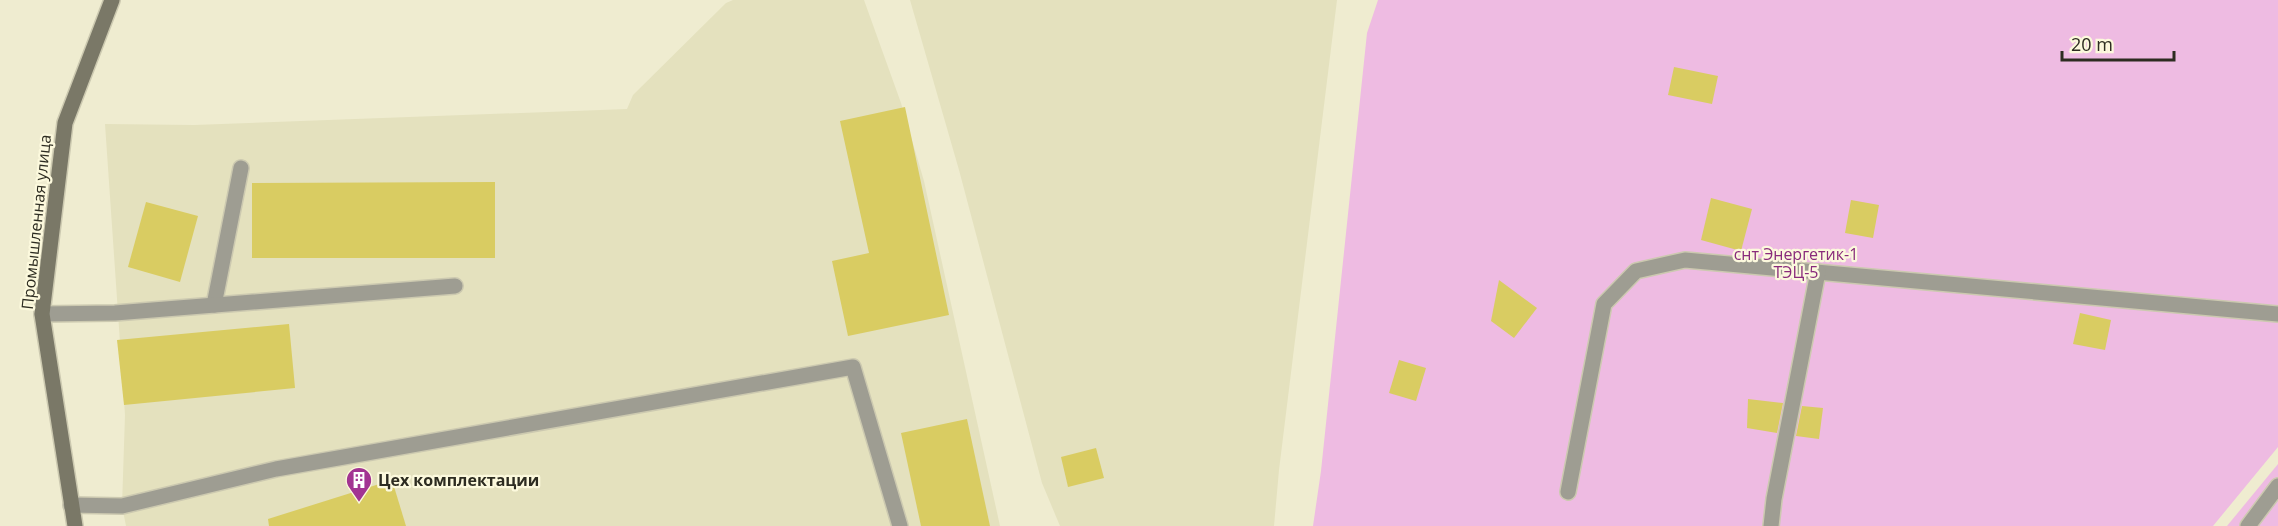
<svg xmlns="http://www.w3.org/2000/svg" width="2278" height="526" font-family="'Open Sans',sans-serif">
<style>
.built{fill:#e4e1be}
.garden{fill:#eebbe2}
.building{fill:#d9cc62}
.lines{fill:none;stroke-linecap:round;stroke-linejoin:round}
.lane-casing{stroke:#ccc9b0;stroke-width:18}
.secondary-casing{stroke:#ccc9b0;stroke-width:18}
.lane{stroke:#9e9d92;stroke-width:15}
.secondary{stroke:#7a7867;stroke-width:15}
.labels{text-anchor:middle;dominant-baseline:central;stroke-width:4.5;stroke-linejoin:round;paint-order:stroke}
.street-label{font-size:16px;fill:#2d2c21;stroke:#fcf9dd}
.park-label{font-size:16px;fill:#892b7b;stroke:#fcf9dd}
.poi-label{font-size:16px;font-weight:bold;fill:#2d2c21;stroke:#fcf9dd;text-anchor:start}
</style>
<rect width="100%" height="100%" fill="#efecd0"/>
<!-- built -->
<g class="built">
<path d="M733,0H864L901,103L924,181L1000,526H126L122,506L125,415L105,124L194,125L627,109L633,95L726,3Z"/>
<path d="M910,0H1337L1279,470L1274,526H1060L1042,483L959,170Z"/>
</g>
<!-- garden -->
<g class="garden">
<path d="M1378,0H2278V447L2213,526H1313L1321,471L1367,33Z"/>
<path d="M2278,464V526H2227Z"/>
</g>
<!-- building -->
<g class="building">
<path d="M1674,67L1718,76L1712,104L1668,95Z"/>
<path d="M905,107L949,315L848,336L832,261L869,253L840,121Z"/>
<path d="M495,182V258H252V183Z"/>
<path d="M1711,198L1752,209L1741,251L1701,240Z"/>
<path d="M1851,200L1879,205L1873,238L1845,233Z"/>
<path d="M146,202L198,216L180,282L128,267Z"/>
<path d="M1499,280L1537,308L1514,338L1491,321Z"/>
<path d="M2080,313L2111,320L2105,350L2073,344Z"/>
<path d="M289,324L295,388L124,405L117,340Z"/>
<path d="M1399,360L1426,368L1416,401L1389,393Z"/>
<path d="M1748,399L1783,403L1777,433L1747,428Z"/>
<path d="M1802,406L1823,408L1819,439L1796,436Z"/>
<path d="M967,419L990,526H921L901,433Z"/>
<path d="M1096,448L1104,478L1068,487L1061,457Z"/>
<path d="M392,480L406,526H269L268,519Z"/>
</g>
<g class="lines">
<!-- lane casing -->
<g class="lane-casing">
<g id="lane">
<path d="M214,305L241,168"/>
<path d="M42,314L115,313L455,286"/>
<path d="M1568,492L1604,304L1636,271L1685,260L2278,314"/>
<path d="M71,505L122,506L276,469L853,367L900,526"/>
<path d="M1771,526L1774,499L1818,272"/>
<path d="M2248,526L2278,486"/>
</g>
</g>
<!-- secondary casing -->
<g class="secondary-casing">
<path id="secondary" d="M75,526L42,314L65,123L112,0"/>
</g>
<!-- lane -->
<use href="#lane" class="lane"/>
<!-- secondary -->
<use href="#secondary" class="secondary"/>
</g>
<!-- icons -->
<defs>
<g id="building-pin" transform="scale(1.35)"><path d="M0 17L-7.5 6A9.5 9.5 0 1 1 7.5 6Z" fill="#a23492" stroke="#fcf9dd"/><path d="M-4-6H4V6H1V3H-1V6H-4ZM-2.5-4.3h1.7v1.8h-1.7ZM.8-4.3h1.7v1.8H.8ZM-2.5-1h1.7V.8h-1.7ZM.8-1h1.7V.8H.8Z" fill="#fff"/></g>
</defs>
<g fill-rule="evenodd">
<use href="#building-pin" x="359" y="480"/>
</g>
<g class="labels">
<!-- street labels -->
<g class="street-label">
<text transform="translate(36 222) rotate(-84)">Промышленная улица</text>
</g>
<!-- park labels -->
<g class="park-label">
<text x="1796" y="254">снт Энергетик-1<tspan x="1796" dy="18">ТЭЦ-5</tspan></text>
</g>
<!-- poi labels -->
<g class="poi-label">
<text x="378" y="480">Цех комплектации</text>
</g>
</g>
<!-- scale -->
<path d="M2062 51v9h112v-9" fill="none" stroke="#2d2c21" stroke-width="3"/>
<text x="2071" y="51" font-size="18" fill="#2d2c21" stroke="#fcf9dd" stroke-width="4.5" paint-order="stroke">20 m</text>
</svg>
